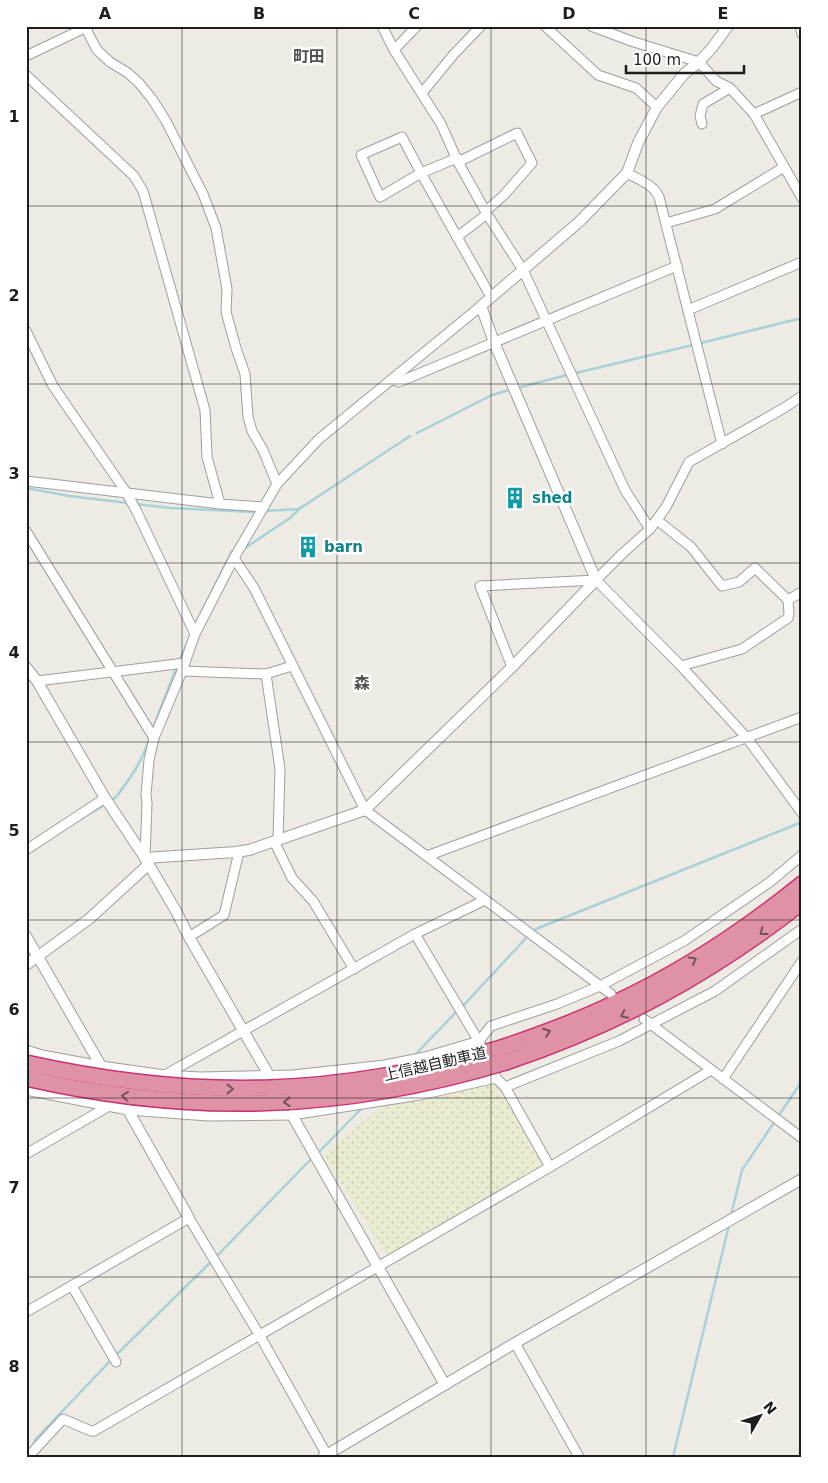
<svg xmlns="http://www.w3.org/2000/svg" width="828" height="1483" font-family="'DejaVu Sans','Noto Sans JP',sans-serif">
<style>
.farmland{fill:url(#farmland-dots)}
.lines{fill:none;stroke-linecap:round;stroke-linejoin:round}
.stream{stroke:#a8d1d8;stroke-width:2.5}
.minor-casing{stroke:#9f9f9f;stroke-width:11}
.tertiary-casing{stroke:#9f9f9f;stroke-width:12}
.motorway-casing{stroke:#cb3272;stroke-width:18}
.minor{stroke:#fff;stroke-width:9}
.tertiary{stroke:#fff;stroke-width:10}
.motorway{stroke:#df92a6;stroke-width:15}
.motorway-bridge-casing{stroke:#cb3272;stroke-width:18;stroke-linecap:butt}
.motorway-bridge{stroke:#df92a6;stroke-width:15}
.oneway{stroke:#75525b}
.grid{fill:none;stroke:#1e1e1e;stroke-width:1;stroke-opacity:0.55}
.labels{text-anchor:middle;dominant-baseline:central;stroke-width:5;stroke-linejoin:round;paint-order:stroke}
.culture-label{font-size:15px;font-weight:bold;fill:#0d838f;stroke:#fff;text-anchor:start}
.street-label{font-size:15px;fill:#1e1e1e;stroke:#fff}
.neighbourhood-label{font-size:16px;font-weight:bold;fill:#515151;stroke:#fff}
.neatline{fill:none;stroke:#1e1e1e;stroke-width:2}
.grid-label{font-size:16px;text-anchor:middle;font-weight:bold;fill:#1e1e1e}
</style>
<defs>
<pattern id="farmland-dots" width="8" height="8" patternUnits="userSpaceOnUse" patternTransform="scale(1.25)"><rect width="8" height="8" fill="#ebebd1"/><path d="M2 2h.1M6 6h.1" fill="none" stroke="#c9c9b3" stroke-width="1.8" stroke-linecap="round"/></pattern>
</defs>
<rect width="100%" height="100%" fill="#eeeae4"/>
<!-- farmland -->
<path class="farmland" d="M494,1084L502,1090L544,1168L388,1257L326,1159V1153L382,1105Z"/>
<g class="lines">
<!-- stream -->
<g class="stream">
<path d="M701,343L802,318"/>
<path d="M576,373L693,345"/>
<path d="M517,388L567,375"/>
<path d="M417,433L492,395L509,390"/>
<path d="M26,488L69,496L128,503"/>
<path d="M136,504L170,508L254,512"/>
<path d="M265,511L299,509L410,436"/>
<path d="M242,550L290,518L299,509"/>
<path d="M202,611L232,551H234"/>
<path d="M179,661L189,639"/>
<path d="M153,728L177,666"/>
<path d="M113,799L117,796C131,777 143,760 150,737"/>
<path d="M74,823L106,804"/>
<path d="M532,932L536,929L802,822"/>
<path d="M462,1007L528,936"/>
<path d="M413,1057L458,1010"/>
<path d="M318,1153L363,1107"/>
<path d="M731,1215L742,1170L802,1081"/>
<path d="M115,1356L215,1258L312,1158"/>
<path d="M32,1448L35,1440L111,1360"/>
<path d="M673,1457L729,1225"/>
</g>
<!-- minor casing -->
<g class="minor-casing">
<g id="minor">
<path d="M82,26L85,27L97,50L110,62L128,73L139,83L152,99L166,121L203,194L216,228L227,289L226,312L236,348L245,374L248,417L252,431L263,450L277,484"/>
<path d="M382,26L394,50L441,124L458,162L487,214L523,270L625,490L650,529"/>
<path d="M545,26L598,75L636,88L657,107"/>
<path d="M591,26L634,42L699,62L716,81L730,88L754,114L802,198"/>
<path d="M800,26L802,34"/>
<path d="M394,50L417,26"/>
<path d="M26,56L89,26"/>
<path d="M26,75L134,176L143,191L205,410L207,457L220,504L263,507"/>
<path d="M422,93L454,54L481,26"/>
<path d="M754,114L802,92"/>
<path d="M702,124L700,116L703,104L730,88"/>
<path d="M402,137L421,173L380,197L361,155Z"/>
<path d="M457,158L421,173L491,297"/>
<path d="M458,162L517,133L532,163L504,195L486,211"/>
<path d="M627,173C639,180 653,184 659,197L722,444"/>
<path d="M666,223L715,209L784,167"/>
<path d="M457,237L487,214"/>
<path d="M688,310L802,262"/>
<path d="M26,331L53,386L126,492L137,512L195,634"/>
<path d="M392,380L399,382L677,266"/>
<path d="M26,481L220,504"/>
<path d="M657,520L691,547L722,586L739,582L755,568L788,600"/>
<path d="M26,531L154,738"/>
<path d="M234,558L254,588L365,810L611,994"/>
<path d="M596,580L681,666L747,738L802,813"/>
<path d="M681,666L742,649L788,618L789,614L788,600L802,592"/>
<path d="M512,667L480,586L596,580L623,553L650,529L666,507L689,462L784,408L802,396"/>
<path d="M182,671L266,674L292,666"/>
<path d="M266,674L280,769L278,840"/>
<path d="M37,681L185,663"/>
<path d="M274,841L292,878L313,901L354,969"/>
<path d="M26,850L105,798"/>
<path d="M427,856L802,717"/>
<path d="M145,858L147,803L146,795L149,760L154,738L182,671L195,634L234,558L277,484L319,439L481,306"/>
<path d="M415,934L481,1045"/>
<path d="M189,937L224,915L239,852"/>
<path d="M644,1019L802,1138"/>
<path d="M26,1050L42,1055L101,1066L165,1075L200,1077L293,1075L385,1065L425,1057L479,1041L491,1026L557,1004L600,986L684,941L770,882L802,855"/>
<path d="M494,1073L496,1078L505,1087L550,1167"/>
<path d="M165,1075L415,934L485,900"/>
<path d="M723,1079L802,961"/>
<path d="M505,1087L619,1041L715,991L802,929"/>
<path d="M26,1090L128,1110L208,1116L292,1115L420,1095L496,1078"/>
<path d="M26,1154L109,1106"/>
<path d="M72,1286L116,1362"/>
<path d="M26,1312L189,1218L260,1336L328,1457"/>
<path d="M515,1343L579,1457"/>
<path d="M28,1457L63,1419L91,1431H94L550,1167L711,1070"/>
</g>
</g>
<!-- tertiary casing -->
<g class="tertiary-casing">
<g id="tertiary">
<path d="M26,667L37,681L105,798L145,858L176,911L189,937L270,1077"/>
<path d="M145,858L236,852L249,850L365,810L512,667L596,580L494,342L481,306L579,222L627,173L638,143L657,107L684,74L699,62L712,48L728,26"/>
<path d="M26,936L101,1066"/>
<path d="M26,965L89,919L148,865"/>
<path d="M128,1110L189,1218"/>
<path d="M292,1115L445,1385"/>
<path d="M323,1457L515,1343L802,1179"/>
</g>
</g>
<!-- motorway casing -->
<g class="motorway-casing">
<g id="motorway">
<path d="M501,1048C540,1035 578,1021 615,1003C682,972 745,930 802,884"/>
<path d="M506,1062C618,1024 709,975 802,902"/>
</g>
</g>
<!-- minor -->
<use href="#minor" class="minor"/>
<!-- tertiary -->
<use href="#tertiary" class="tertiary"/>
<!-- motorway -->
<use href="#motorway" class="motorway"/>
<!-- motorway-bridge casing -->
<g class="motorway-bridge-casing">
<g id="motorway-bridge">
<path d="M26,1063C192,1100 338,1098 501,1048"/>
<path d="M26,1078C192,1116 343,1111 506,1062"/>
</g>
</g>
<!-- motorway-bridge -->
<use href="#motorway-bridge" class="motorway-bridge"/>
</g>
<!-- one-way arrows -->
<defs><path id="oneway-chevron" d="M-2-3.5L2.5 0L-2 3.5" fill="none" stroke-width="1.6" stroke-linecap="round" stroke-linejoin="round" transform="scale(1.25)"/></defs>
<g class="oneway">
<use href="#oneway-chevron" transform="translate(763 932) rotate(144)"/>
<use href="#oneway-chevron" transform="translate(693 960) rotate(-31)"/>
<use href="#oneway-chevron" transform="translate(624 1015) rotate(154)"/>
<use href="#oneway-chevron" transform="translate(547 1032) rotate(-20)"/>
<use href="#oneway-chevron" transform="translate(230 1089)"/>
<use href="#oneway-chevron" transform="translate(125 1096) rotate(-173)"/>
<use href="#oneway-chevron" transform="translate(287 1102) rotate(177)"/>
</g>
<!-- grid -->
<path class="grid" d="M182,26V1457M337,26V1457M491,26V1457M646,26V1457M26,206H802M26,384H802M26,563H802M26,742H802M26,920H802M26,1098H802M26,1277H802"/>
<!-- icons -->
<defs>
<g id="building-bare" transform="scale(1.725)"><path d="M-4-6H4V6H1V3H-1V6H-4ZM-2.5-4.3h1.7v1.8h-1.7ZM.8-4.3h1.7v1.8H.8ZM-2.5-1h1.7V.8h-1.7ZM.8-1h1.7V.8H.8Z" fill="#0f9aa8" stroke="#fff" stroke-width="2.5" paint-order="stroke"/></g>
</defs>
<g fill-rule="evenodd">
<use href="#building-bare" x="515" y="498"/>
<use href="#building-bare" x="308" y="547"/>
</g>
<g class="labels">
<!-- culture labels -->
<g class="culture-label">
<text x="532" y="498">shed</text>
<text x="324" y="547">barn</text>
</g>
<!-- street labels -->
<g class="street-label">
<text transform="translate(435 1064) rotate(-13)">上信越自動車道</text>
</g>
<!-- neighbourhood labels -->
<g class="neighbourhood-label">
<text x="309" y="56">町田</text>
<text x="362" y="683">森</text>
</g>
</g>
<!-- border -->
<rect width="828" height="1483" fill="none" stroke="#ffffff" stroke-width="55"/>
<!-- north arrow -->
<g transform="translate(760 1416) rotate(51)" stroke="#ffffff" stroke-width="4" paint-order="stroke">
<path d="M0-4L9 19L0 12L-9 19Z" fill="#1e1e1e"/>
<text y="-8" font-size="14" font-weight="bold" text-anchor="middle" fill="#1e1e1e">N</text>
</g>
<!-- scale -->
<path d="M626 65v8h118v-8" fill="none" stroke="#1e1e1e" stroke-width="2.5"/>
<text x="633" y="65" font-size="15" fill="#1e1e1e" stroke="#ffffff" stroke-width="4" paint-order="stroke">100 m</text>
<rect x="28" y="28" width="772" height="1428" class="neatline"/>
<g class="grid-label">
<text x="105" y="19">A</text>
<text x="259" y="19">B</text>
<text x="414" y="19">C</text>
<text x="569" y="19">D</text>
<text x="723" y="19">E</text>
<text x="14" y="122">1</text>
<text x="14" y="301">2</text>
<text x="14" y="479">3</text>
<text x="14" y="658">4</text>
<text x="14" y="836">5</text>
<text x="14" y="1015">6</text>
<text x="14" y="1193">7</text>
<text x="14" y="1372">8</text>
</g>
</svg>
